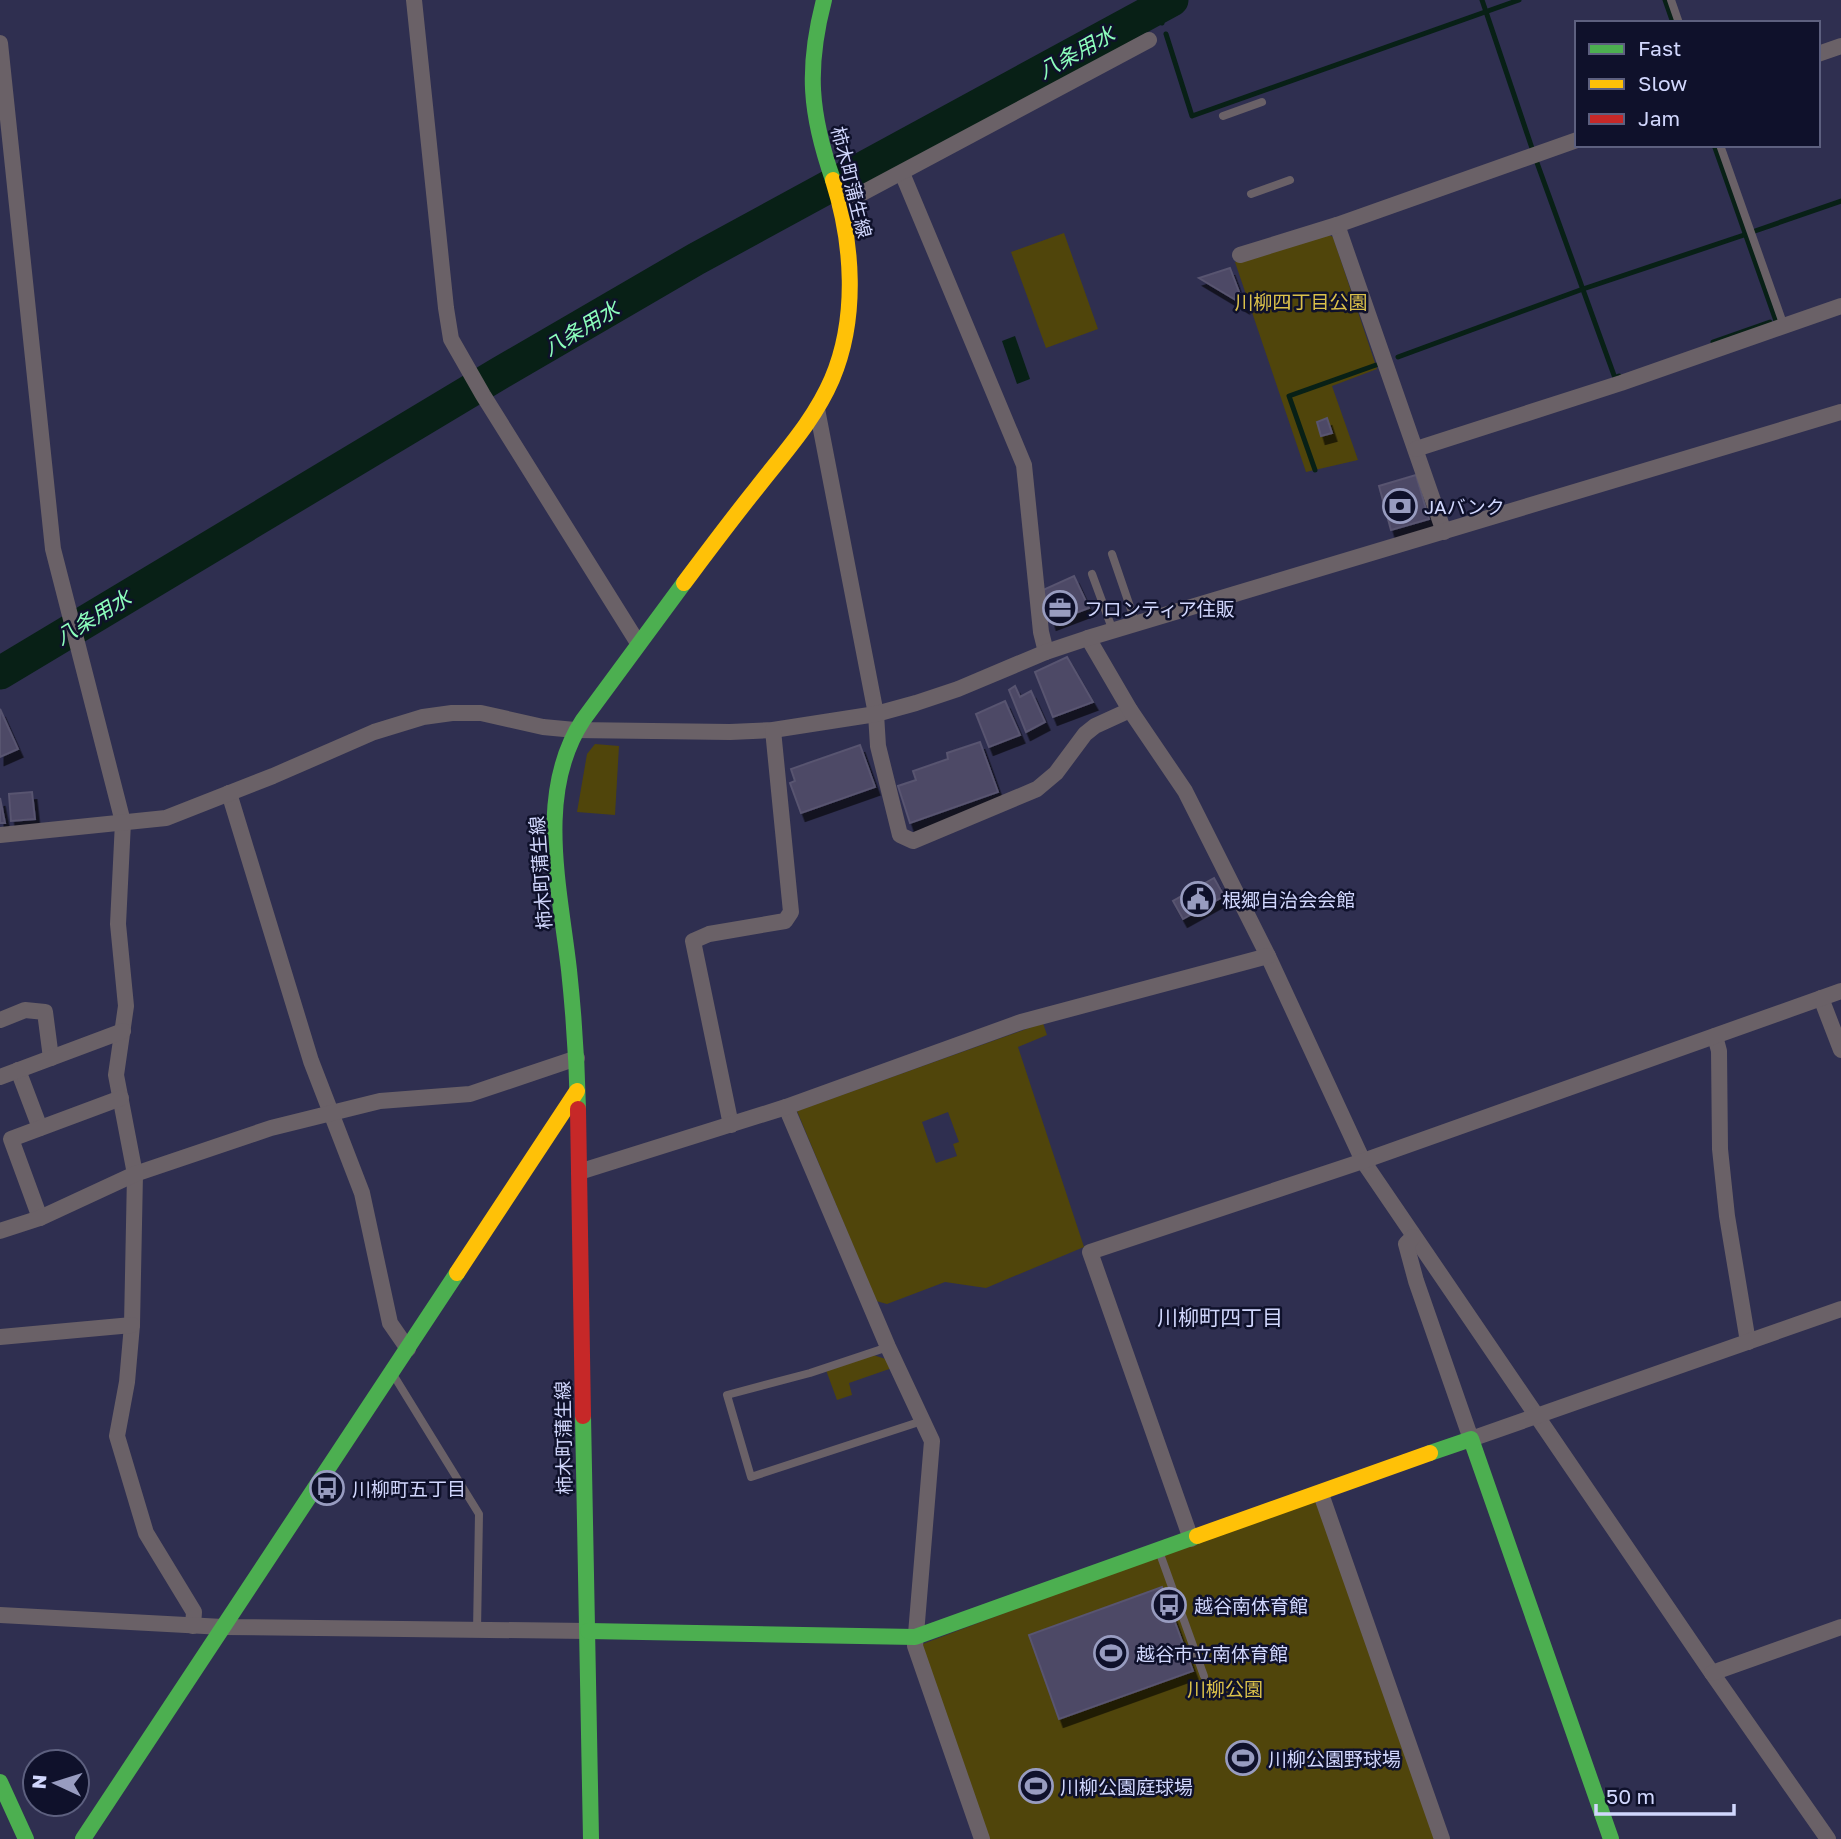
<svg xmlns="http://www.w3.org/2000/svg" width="1841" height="1839" font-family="'Golos Text','Noto Sans JP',sans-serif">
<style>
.green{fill:#50450b;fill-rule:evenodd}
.water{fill:#082016}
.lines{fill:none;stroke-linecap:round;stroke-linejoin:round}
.stream{stroke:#082016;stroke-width:5}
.river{stroke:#082016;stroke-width:33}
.building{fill:#4e4966;stroke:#585470;stroke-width:2;filter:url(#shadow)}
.lane{stroke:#6a6167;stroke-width:8}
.street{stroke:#6a6167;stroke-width:16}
.fast{stroke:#4caf50;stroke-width:16}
.slow{stroke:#ffc107;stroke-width:16}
.jam{stroke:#c62828;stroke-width:16}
.labels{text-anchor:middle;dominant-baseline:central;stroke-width:5;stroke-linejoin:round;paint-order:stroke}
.street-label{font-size:19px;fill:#d1d7fd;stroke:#0f112b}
.park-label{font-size:19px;fill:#dbc14a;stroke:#0f112b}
.poi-label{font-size:19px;fill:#d1d7fd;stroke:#0f112b;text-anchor:start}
.water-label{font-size:21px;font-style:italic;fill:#8cfebc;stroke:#0f112b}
.neighbourhood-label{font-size:21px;fill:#d1d7fd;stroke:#0f112b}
</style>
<defs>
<filter id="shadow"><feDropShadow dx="4.5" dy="8" stdDeviation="0" flood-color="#0009"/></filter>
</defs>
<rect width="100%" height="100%" fill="#2f2f50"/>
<!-- green -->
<g class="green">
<path d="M1064,233L1098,329L1046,348L1011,252Z"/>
<path d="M1329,235L1333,237L1377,369L1332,386L1358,460L1306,472L1235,262Z"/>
<path d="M595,744L619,746L615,815L577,812L587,754Z"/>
<path d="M1043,1023L1047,1035L1018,1047L1084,1247L986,1288L945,1282L887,1304L876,1301L797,1111ZM948,1112L959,1142L953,1144L957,1156L936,1163L922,1122Z"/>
<path d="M873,1355L892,1361L895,1367L849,1383L852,1395L837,1400L826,1370Z"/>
<path d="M1321,1494L1439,1839H983L920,1645Z"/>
</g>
<!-- water -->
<path class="water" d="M1015,336L1030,379L1017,384L1002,341Z"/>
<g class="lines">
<!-- stream -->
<g class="stream">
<path d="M1482,0L1536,160L1615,378L1619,376"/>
<path d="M1665,0L1673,23"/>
<path d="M1158,8L1162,23"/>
<path d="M1166,34L1192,116L1519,0"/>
<path d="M1714,145L1776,321"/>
<path d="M1755,231L1841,201"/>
<path d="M1713,342L1770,322"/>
<path d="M1398,357L1583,289L1744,235"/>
<path d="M1315,470L1289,396L1376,365"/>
</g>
<!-- river -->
<path class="river" d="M0,673L500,373L696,259L1172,0"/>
</g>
<!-- building -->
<g class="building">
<path d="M1230,268L1244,305L1199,278Z"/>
<path d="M1327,418L1332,433L1321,436L1317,422Z"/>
<path d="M1416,475L1429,519L1391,530L1379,486Z"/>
<path d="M1074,576L1089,608L1052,622L1043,590Z"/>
<path d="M1067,657L1093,702L1053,717L1035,672Z"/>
<path d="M1015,686L1020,697L1031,691L1045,722L1026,732L1009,690Z"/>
<path d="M1005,701L1020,735L989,747L976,714Z"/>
<path d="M0,709L18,749L0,757Z"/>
<path d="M980,742L998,792L910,823L898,786L916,780L913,771L948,759L947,753Z"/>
<path d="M860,745L875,787L801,813L790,783L795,781L791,769Z"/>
<path d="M32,792L35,819L11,821L9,794Z"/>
<path d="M0,798L5,823H0Z"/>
<path d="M1214,878L1224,896L1183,919L1173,901Z"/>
<path d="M1162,1587L1193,1671L1059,1719L1029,1635Z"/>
</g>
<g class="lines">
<!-- lane -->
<g class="lane">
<path d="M1671,0L1679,23"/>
<path d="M1223,116L1262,102"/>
<path d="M1720,145L1784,326"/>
<path d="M1251,194L1290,180"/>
<path d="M1112,554L1136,624"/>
<path d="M1092,574L1113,631"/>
<path d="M888,1347L810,1373L727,1395L751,1477L922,1421"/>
<path d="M394,1376L479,1514L477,1631"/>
<path d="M1159,1551L1204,1676"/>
</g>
<!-- street -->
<g class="street">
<path d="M414,0L446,308L451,339L483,395L638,643"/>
<path d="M0,43L53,549L123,822L118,924L126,1006L116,1075L135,1174L132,1325L127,1382L117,1436L146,1533L194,1612L193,1626"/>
<path d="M1818,54L1841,46"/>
<path d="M902,173L1024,465L1041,632L1046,652"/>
<path d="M840,205L1149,40"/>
<path d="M1337,225L1444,532"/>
<path d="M1240,255L1337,225L1577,140"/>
<path d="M817,409L876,714L878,746L900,835L913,841L1037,789L1056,773L1085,734L1095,726L1130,710"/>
<path d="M1416,449L1621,383L1841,306"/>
<path d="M1088,638L1130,710L1185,791L1268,956L1363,1161L1712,1673L1828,1839"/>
<path d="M229,793L311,1061L362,1193L390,1323L408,1349"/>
<path d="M0,835L166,818L273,776L374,732L423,717L452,713H481L543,727L575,730L730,732L773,730L876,714L916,703L958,689L1046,652L1088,638L1841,412"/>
<path d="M1821,998L1841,1050"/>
<path d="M0,1020L25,1010L45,1012L51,1058"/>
<path d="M1715,1036L1719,1051L1720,1149L1727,1216L1748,1342"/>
<path d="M18,1070L40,1128"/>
<path d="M0,1077L123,1031"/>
<path d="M786,1107L888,1347L932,1441L915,1646L982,1839"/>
<path d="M731,1125L693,941L709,934L785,921L791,912L773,730"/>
<path d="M579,1172L786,1107L1021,1022L1268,956"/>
<path d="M40,1218L11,1139L121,1098"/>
<path d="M0,1231L40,1218L135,1174L271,1128L380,1101L470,1094L577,1058"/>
<path d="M1413,1237L1406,1244L1416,1281L1471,1439L1841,1309"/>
<path d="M0,1337L132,1325"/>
<path d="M1321,1494L1442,1839"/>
<path d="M1191,1539L1090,1252L1363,1161L1841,991"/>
<path d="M0,1615L223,1627L588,1631"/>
<path d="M1712,1673L1841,1627"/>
</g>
<!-- fast -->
<g class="fast">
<path d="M824,0C806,69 810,114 833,180"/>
<path d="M578,1109C577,1063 574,1017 569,970C560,889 535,793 583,720L684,583"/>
<path d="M583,1416L591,1839"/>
<path d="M1430,1453L1471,1439L1611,1839"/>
<path d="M588,1631L915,1637L1197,1536"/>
<path d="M0,1782L26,1839"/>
<path d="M83,1839L457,1273"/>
</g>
<!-- slow -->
<g class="slow">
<path d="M684,583C708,551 731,520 756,489C783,454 814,421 832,379C858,318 853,243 833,180"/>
<path d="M457,1273L577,1091"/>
<path d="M1197,1536L1430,1453"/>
</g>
<!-- jam -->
<path class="jam" d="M578,1109L583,1416"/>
</g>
<!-- icons -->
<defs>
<g id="bank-ring" transform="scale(1.75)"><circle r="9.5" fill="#0f112b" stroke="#989cc0" stroke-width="1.5"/><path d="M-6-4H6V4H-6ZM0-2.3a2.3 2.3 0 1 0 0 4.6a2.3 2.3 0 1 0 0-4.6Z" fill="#989cc0"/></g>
<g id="office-ring" transform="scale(1.75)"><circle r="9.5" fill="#0f112b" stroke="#989cc0" stroke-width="1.5"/><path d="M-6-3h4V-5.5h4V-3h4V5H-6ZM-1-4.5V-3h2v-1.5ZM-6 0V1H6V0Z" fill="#989cc0"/></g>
<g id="civic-ring" transform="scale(1.75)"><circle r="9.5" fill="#0f112b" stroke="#989cc0" stroke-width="1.5"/><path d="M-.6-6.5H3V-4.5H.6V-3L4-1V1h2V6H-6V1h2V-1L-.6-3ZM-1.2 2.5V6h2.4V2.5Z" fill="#989cc0"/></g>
<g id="bus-ring" transform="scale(1.75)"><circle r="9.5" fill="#0f112b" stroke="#989cc0" stroke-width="1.5"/><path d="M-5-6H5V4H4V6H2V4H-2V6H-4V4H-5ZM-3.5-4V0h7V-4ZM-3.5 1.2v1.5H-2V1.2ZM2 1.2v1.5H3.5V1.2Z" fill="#989cc0"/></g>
<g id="stadium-ring" transform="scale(1.75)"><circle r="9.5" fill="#0f112b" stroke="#989cc0" stroke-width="1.5"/><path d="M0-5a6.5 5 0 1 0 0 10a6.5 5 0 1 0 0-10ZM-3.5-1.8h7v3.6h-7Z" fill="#989cc0"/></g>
</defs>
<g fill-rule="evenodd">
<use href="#bank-ring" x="1400" y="506"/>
<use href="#office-ring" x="1060" y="608"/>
<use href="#civic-ring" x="1198" y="899"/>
<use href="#bus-ring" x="327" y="1488"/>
<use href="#bus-ring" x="1169" y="1605"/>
<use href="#stadium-ring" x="1111" y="1653"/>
<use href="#stadium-ring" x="1243" y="1758"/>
<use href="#stadium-ring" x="1036" y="1786"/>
</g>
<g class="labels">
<!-- street labels -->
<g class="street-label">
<text transform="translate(852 182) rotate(76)">柿木町蒲生線</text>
<text transform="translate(540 873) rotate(-94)">柿木町蒲生線</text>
<text transform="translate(563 1438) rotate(-91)">柿木町蒲生線</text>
</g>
<!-- park labels -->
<g class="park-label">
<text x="1301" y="301">川柳四丁目公園</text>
<text x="1225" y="1688">川柳公園</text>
</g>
<!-- poi labels -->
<g class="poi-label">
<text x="1424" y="506">JAバンク</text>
<text x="1084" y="608">フロンティア住販</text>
<text x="1222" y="899">根郷自治会会館</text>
<text x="352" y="1488">川柳町五丁目</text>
<text x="1194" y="1605">越谷南体育館</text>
<text x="1136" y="1653">越谷市立南体育館</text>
<text x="1268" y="1758">川柳公園野球場</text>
<text x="1060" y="1786">川柳公園庭球場</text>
</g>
<!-- water labels -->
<g class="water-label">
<text transform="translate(1076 52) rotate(-29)">八条用水</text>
<text transform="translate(581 328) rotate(-31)">八条用水</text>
<text transform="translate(93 617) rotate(-31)">八条用水</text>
</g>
<!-- neighbourhood labels -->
<g class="neighbourhood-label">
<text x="1220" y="1317">川柳町四丁目</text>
</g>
</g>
<!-- legend -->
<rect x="1575" y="21" width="245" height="126" fill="#0f112b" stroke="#5d607f" stroke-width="2"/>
<rect x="1589" y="44" width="35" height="10" fill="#4caf50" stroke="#5d607f" stroke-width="2"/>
<text x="1638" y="56" font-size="21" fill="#d1d7fd">Fast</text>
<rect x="1589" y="79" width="35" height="10" fill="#ffc107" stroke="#5d607f" stroke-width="2"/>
<text x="1638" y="91" font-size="21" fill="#d1d7fd">Slow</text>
<rect x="1589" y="114" width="35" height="10" fill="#c62828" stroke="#5d607f" stroke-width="2"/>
<text x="1638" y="126" font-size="21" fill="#d1d7fd">Jam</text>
<!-- north arrow -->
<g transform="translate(56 1783) rotate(274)"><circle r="33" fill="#0f112b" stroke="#5d607f" stroke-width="2"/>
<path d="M0-5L12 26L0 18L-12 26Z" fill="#989cc0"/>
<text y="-10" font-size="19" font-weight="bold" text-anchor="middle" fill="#d1d7fd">N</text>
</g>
<!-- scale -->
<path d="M1596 1804v10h138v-10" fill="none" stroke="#d1d7fd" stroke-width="3.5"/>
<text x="1606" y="1804" font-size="21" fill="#d1d7fd" stroke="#0f112b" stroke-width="5" paint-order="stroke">50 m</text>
</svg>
